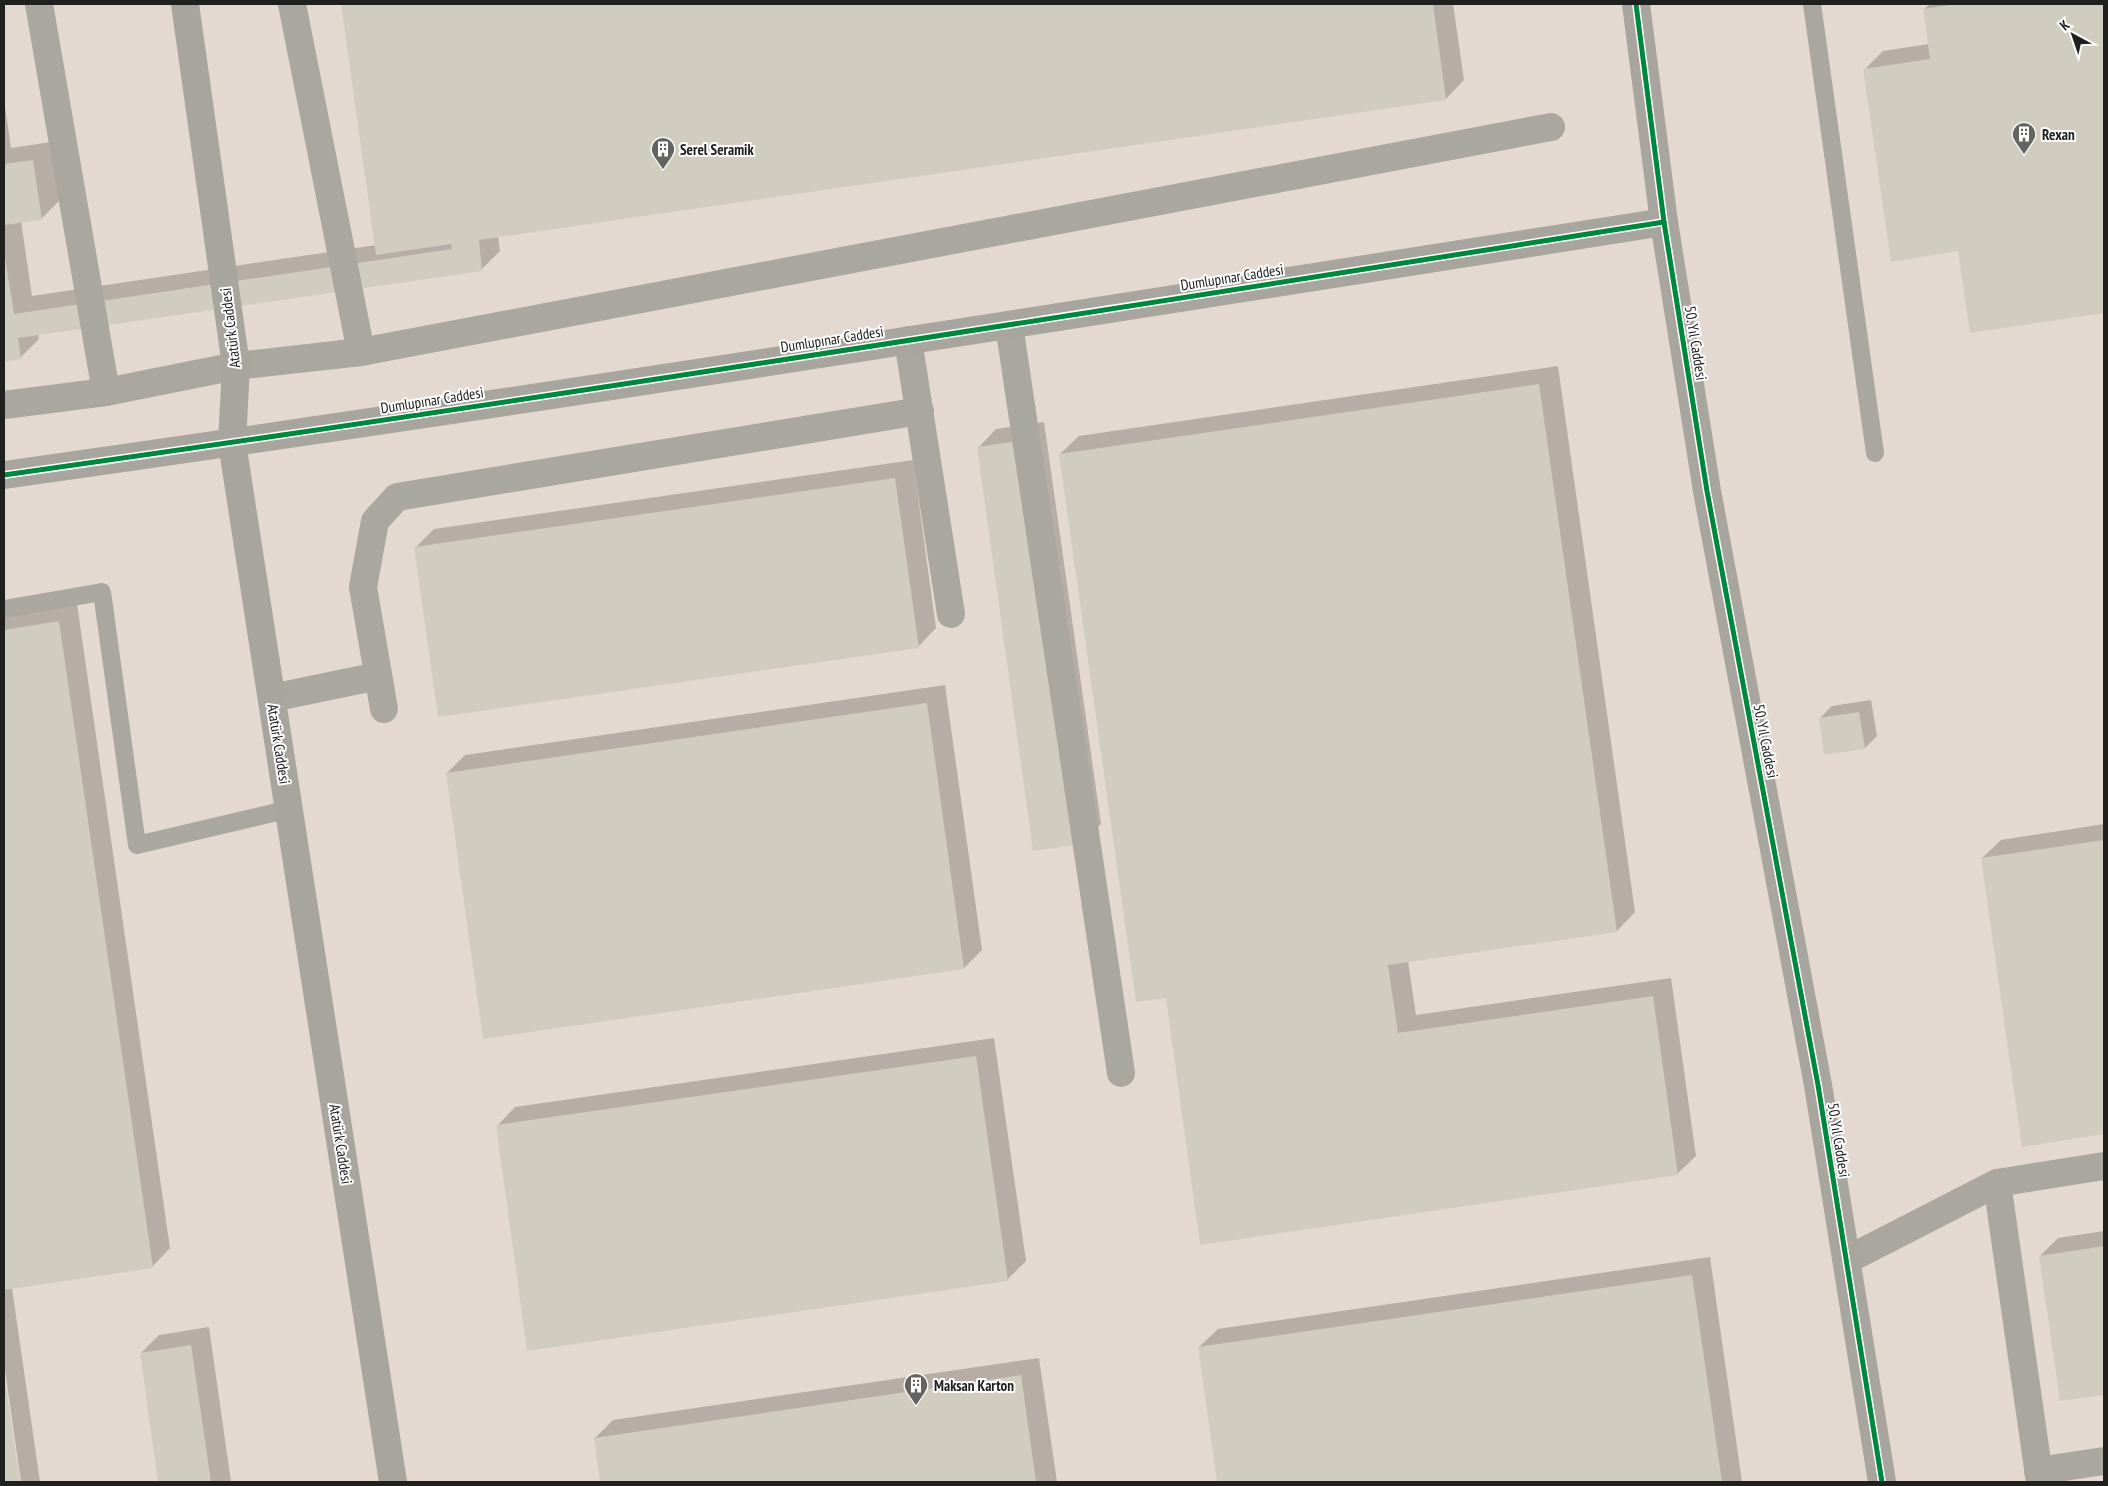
<svg xmlns="http://www.w3.org/2000/svg" width="2108" height="1486" font-family="'PT Sans Narrow',sans-serif">
<style>
.industrial{fill:#e4d9d0}
.shadow{fill:#0003}
.building{fill:#d0cdc0}
.lines{fill:none;stroke-linecap:round;stroke-linejoin:round}
.lane{stroke:#a9a79f;stroke-width:18}
.street{stroke:#a9a79f;stroke-width:28}
.secondary{stroke:#a8a59e;stroke-width:28}
.cycleway-casing{stroke:#fff;stroke-width:8}
.cycleway{stroke:#00873e;stroke-width:5}
.labels{text-anchor:middle;dominant-baseline:central;stroke-width:4;stroke-linejoin:round;paint-order:stroke}
.poi-label{font-size:15px;font-weight:bold;fill:#20201e;stroke:#fff;text-anchor:start}
.street-label{font-size:15px;fill:#20201e;stroke:#fff}
</style>
<rect width="100%" height="100%" fill="#e1e0df"/>
<!-- industrial -->
<rect class="industrial" x="4" y="4" width="2100" height="1478"/>
<!-- shadow -->
<g class="shadow">
<path d="M342,4H1453L1464,80L1446,99L498,236L500,251L481,270L38,334L39,339L20,358L4,360V99L11,148L51,142L60,200L41,219L21,221L32,296L376,245Z"/>
<path d="M1930,4H2104V311L1971,331L1959,250L1864,70L1883,51L1929,44L1924,9Z"/>
<path d="M1558,366L1635,912L1617,931L1408,961L1416,1015L1671,978L1696,1156L1677,1174L1167,996L1060,454L1079,436Z"/>
<path d="M1044,422L1101,824L1082,843L978,448L996,429Z"/>
<path d="M913,460L936,628L918,647L415,548L434,529Z"/>
<path d="M77,604L170,1248L152,1267L12,1288L40,1482H21L4,1363V615Z"/>
<path d="M945,685L982,950L964,968L447,773L465,755Z"/>
<path d="M1871,700L1877,736L1865,748L1820,718L1832,706Z"/>
<path d="M2104,824V1133L2024,1145L1982,858L2001,840Z"/>
<path d="M994,1038L1026,1261L1007,1280L497,1126L515,1107Z"/>
<path d="M2104,1231V1394L2061,1400L2040,1256L2058,1238Z"/>
<path d="M1710,1257L1742,1482H1218L1199,1347L1218,1329Z"/>
<path d="M209,1327L231,1482H160L141,1353L159,1335Z"/>
<path d="M1039,1358L1057,1482H601L595,1438L613,1420Z"/>
<path d="M4,1381L18,1482H4Z"/>
</g>
<!-- building -->
<g class="building">
<path d="M341,4H1433L1446,100L479,240L482,271L18,338L21,359L4,362V250L14,314L452,249L451,244L376,255Z"/>
<path d="M1957,4H2104V313L1970,333L1958,251L1891,262L1863,69L1930,59L1923,9Z"/>
<path d="M33,160L42,220L4,225V164Z"/>
<path d="M1539,384L1617,932L1388,965L1398,1033L1653,996L1678,1175L1200,1245L1166,998L1136,1002L1059,454Z"/>
<path d="M1026,440L1083,844L1033,851L977,447Z"/>
<path d="M895,478L919,648L438,717L414,547Z"/>
<path d="M59,621L153,1268L4,1290V630Z"/>
<path d="M927,703L964,969L483,1039L446,773Z"/>
<path d="M1859,712L1865,749L1824,755L1819,718Z"/>
<path d="M2104,840V1134L2022,1147L1981,858Z"/>
<path d="M976,1056L1008,1281L527,1351L496,1125Z"/>
<path d="M2104,1246V1395L2060,1401L2039,1256Z"/>
<path d="M1692,1275L1722,1482H1217L1198,1347Z"/>
<path d="M191,1345L211,1482H158L140,1353Z"/>
<path d="M1021,1375L1036,1482H600L594,1438Z"/>
<path d="M4,1380H5L20,1482H4Z"/>
</g>
<g class="lines">
<!-- lane -->
<g class="lane">
<path d="M1812,4L1875,453"/>
<path d="M4,609L102,592L137,845L290,809"/>
</g>
<!-- street -->
<g class="street">
<path d="M39,4L106,392"/>
<path d="M292,4L361,352L1551,127"/>
<path d="M1009,325L1121,1073"/>
<path d="M908,340L951,614"/>
<path d="M4,405L106,392L236,366L361,352"/>
<path d="M272,698L378,676"/>
<path d="M384,709L363,587L375,521L397,497L920,411"/>
<path d="M1997,1183L2040,1482"/>
<path d="M1847,1260L1997,1183L2104,1166"/>
<path d="M2038,1471L2104,1461"/>
</g>
<!-- secondary -->
<g class="secondary">
<path d="M185,4L236,366L232,443L393,1482"/>
<path d="M1636,4L1664,222L1707,491L1818,1085L1882,1482"/>
<path d="M4,475C558,397 1111,309 1664,222"/>
</g>
<!-- cycleway casing -->
<g class="cycleway-casing">
<g id="cycleway">
<path d="M1636,4L1664,222L1707,491L1818,1085L1882,1482"/>
<path d="M4,475C558,397 1111,309 1664,222"/>
</g>
</g>
<!-- cycleway -->
<use href="#cycleway" class="cycleway"/>
</g>
<!-- icons -->
<defs>
<g id="building-pin" transform="scale(1.25)"><path d="M0 17L-7.5 6A9.5 9.5 0 1 1 7.5 6Z" fill="#646362" stroke="#fff"/><path d="M-4-6H4V6H1V3H-1V6H-4ZM-2.5-4.3h1.7v1.8h-1.7ZM.8-4.3h1.7v1.8H.8ZM-2.5-1h1.7V.8h-1.7ZM.8-1h1.7V.8H.8Z" fill="#fff"/></g>
</defs>
<g fill-rule="evenodd">
<use href="#building-pin" x="2024" y="134"/>
<use href="#building-pin" x="663" y="149"/>
<use href="#building-pin" x="916" y="1385"/>
</g>
<g class="labels">
<!-- poi labels -->
<g class="poi-label">
<text x="2042" y="134">Rexan</text>
<text x="680" y="149">Serel Seramik</text>
<text x="934" y="1385">Maksan Karton</text>
</g>
<!-- street labels -->
<g class="street-label">
<text transform="translate(1232 277) rotate(-9)">Dumlupınar Caddesi</text>
<text transform="translate(230 328) rotate(-97)">Atatürk Caddesi</text>
<text transform="translate(832 339) rotate(-9)">Dumlupınar Caddesi</text>
<text transform="translate(1696 343) rotate(81)">50. Yıl Caddesi</text>
<text transform="translate(432 400) rotate(-9)">Dumlupınar Caddesi</text>
<text transform="translate(1766 741) rotate(79)">50. Yıl Caddesi</text>
<text transform="translate(279 744) rotate(81)">Atatürk Caddesi</text>
<text transform="translate(1839 1140) rotate(81)">50. Yıl Caddesi</text>
<text transform="translate(341 1144) rotate(81)">Atatürk Caddesi</text>
</g>
</g>
<!-- border -->
<rect width="2108" height="1486" fill="none" stroke="#20201e" stroke-width="10"/>
<!-- north arrow -->
<g transform="translate(2073 35) rotate(320)" stroke="#ffffff" stroke-width="4" paint-order="stroke">
<path d="M0-4L9 19L0 12L-9 19Z" fill="#20201e"/>
<text y="-8" font-size="14" font-weight="bold" text-anchor="middle" fill="#20201e">K</text>
</g>
</svg>
